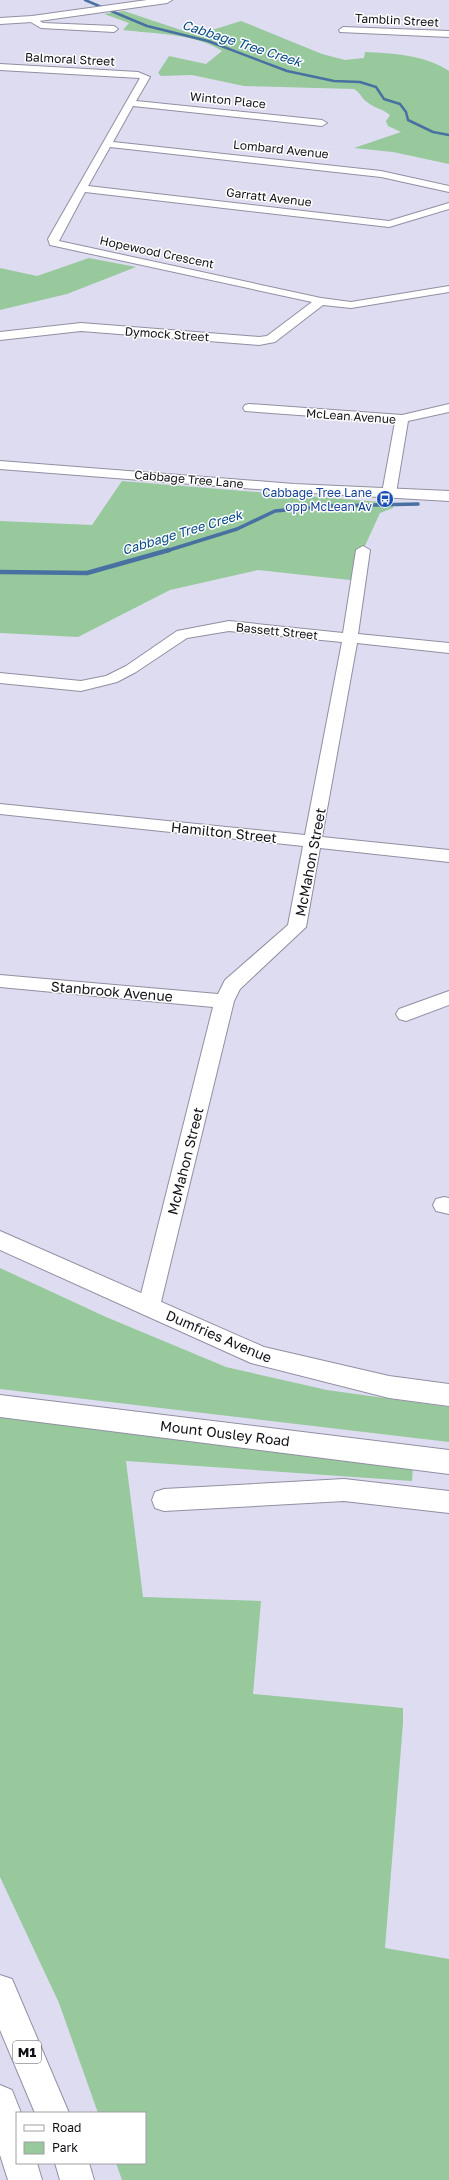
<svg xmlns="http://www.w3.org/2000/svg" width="449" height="2180" font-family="'Golos Text',sans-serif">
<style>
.green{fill:#97c99c}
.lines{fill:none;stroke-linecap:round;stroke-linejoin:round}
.stream-far2{stroke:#4871a2;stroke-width:2.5}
.stream-far1{stroke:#4871a2;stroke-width:3.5}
.stream{stroke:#4871a2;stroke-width:4.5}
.minor-casing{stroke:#918fa2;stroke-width:2}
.tertiary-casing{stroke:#918fa2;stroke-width:2}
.secondary-casing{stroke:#918fa2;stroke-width:2}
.primary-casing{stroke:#918fa2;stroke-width:2}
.motorway-casing{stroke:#918fa2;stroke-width:2}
.minor{fill:#fff;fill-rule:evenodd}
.tertiary{fill:#fff;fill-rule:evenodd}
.secondary{fill:#fff;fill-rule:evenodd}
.primary{fill:#fff;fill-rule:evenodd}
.motorway{fill:#fff;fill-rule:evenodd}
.labels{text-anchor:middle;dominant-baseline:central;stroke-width:3;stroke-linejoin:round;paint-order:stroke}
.far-street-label{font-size:12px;fill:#111017;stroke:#fff}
.far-transit-label{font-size:12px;fill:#164399;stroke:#fff;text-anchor:end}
.far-water-label{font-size:13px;font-style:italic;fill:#064b87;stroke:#fff}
.shield{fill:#fff;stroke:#58585d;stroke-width:1}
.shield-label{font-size:13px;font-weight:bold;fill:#111017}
.street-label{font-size:14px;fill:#111017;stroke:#fff}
</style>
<rect width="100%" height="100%" fill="#dedcf1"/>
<!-- green -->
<g class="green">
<path d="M124,11L196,35L241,21L322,54L345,60L364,58L365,52C392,53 426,55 449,71V164L393,152L354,148L401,132L388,126L386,121L390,115C383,109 374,108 367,102C361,98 361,93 354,89L244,86L192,75L161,76L158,73L169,56L206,64L222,51C194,33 155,34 123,30L129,23L104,14Z"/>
<path d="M89,258L136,267L67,294L0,310V268L37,276Z"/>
<path d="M122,481L393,503V508L380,513L363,550L359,581L258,570L170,590L78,637L0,633V521L92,525Z"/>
<path d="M0,1268L106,1317L226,1367L327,1390L449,1407V1442L0,1389Z"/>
<path d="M0,1415L413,1467L412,1481L126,1461L143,1597L261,1601L253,1694L403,1708V1723L385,1948L449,1959V2180H122L116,2163H145V2113H98L59,2003L0,1877Z"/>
</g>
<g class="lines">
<!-- stream-far2 -->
<path class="stream-far2" d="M85,0L147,26L208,41L287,71L334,81L360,82L376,87L384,99L400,104L406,112L408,120L433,132L449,135"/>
<!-- stream-far1 -->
<path class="stream-far1" d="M166,551L237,529L275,511L328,506L418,504"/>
<!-- stream -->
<path class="stream" d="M0,572L87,573L169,550"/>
<!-- minor casing -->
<g class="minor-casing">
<g id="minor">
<path d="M32,16L43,23L114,26L118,29L114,32L41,28L29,21L28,19Z"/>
<path d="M343,27L449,31V37L340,32L339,30Z"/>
<path d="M0,64L138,72L150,77L136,101L322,120L327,123L322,126L133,106L113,142L381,171L449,186V192L381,177L110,147L88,186L389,221L449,203V209L389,227L85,192L59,241L321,298L351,302L449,286V292L351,308L323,305L275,342L259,345L81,331L0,340V332L81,323L259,337L267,336L312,302L50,245L48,239L140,78L0,70Z"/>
<path d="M249,404L402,415L449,404V412L408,421L396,493L389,497L382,493L395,422L245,411L243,408L245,405Z"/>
<path d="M363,546L370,550L358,634L449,643V653L357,643L322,837L449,850V862L320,848L306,927L240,989L234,1001L160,1306L157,1312L149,1315L141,1312L138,1306L213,1007L0,987V975L218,994L225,980L288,925L303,846L0,814V804L305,835L342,642L229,631L187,638L136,672L117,682L81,691L0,683V673L81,681L106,676L126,666L177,631L229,621L343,633L356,550Z"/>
<path d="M449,991V1005L406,1021L399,1019L396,1014L399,1009Z"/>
<path d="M444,1197L449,1198V1214L436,1211L433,1205L436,1199Z"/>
<path d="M344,1479L449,1491V1513L344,1501L164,1511L155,1508L152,1500L155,1492L164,1489Z"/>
</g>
</g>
<!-- tertiary casing -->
<g class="tertiary-casing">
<path id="tertiary" d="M0,1231L264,1347L389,1376L449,1384V1406L389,1398L251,1363L0,1250Z"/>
</g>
<!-- secondary casing -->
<g class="secondary-casing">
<g id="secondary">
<path d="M147,0H172L167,3L32,22L0,24V18L32,16Z"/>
<path d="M0,461L294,484L449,491V501L294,492L0,469Z"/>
</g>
</g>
<!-- primary casing -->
<g class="primary-casing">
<path id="primary" d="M0,1395L449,1450V1474L0,1417Z"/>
</g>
<!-- motorway casing -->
<g class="motorway-casing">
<g id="motorway">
<path d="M0,1975L12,1979L69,2113H35L0,2030Z"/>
<path d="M0,2085L12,2090L21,2113H17V2163H37L42,2180H8L0,2155Z"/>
<path d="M55,2163H89L94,2180H60Z"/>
</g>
</g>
<!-- minor -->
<use href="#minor" class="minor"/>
<!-- tertiary -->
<use href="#tertiary" class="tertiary"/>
<!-- secondary -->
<use href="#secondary" class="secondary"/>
<!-- primary -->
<use href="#primary" class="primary"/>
<!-- motorway -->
<use href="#motorway" class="motorway"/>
</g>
<!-- icons -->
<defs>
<g id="bus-disc" transform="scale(0.9)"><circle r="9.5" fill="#1a4fb4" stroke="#fff"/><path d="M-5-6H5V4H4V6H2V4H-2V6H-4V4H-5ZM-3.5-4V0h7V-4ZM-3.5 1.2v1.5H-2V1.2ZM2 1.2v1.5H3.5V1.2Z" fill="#fff"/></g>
</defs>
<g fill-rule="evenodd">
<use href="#bus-disc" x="385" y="499"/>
</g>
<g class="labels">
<!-- far-street labels -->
<g class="far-street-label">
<text transform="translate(397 20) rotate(3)">Tamblin Street</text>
<text transform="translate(70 59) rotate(3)">Balmoral Street</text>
<text transform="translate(228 100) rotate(6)">Winton Place</text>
<text transform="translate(281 149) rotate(6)">Lombard Avenue</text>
<text transform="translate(269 197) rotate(7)">Garratt Avenue</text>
<text transform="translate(157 252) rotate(12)">Hopewood Crescent</text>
<text transform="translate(167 334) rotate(4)">Dymock Street</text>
<text transform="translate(351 416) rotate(4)">McLean Avenue</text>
<text transform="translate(189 479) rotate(5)">Cabbage Tree Lane</text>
<text transform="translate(277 631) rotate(6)">Bassett Street</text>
</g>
<!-- far-transit labels -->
<g class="far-transit-label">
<text x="372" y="492">Cabbage Tree Lane<tspan x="372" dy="14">opp McLean Av</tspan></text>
</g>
<!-- far-water labels -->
<g class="far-water-label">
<text transform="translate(242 43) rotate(18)">Cabbage Tree Creek</text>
<text transform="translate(182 532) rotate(-17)">Cabbage Tree Creek</text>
</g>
<!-- shield labels -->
<rect class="shield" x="13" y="2041" width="28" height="22" rx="3"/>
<g class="shield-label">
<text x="27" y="2052">M1</text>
</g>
<!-- street labels -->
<g class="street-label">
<text transform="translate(224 832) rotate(6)">Hamilton Street</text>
<text transform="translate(310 862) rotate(-79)">McMahon Street</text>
<text transform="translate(112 991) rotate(5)">Stanbrook Avenue</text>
<text transform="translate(185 1161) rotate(-76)">McMahon Street</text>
<text transform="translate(219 1336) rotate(23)">Dumfries Avenue</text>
<text transform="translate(225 1433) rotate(7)">Mount Ousley Road</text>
</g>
</g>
<!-- legend -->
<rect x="16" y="2112" width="130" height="52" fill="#ffffff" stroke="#a09fa2"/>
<rect x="24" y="2125" width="20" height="6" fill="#ffffff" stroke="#a09fa2"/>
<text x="52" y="2132" font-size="12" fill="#111017">Road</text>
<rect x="24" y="2142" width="20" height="12" fill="#97c99c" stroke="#a09fa2"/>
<text x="52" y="2152" font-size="12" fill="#111017">Park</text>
</svg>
